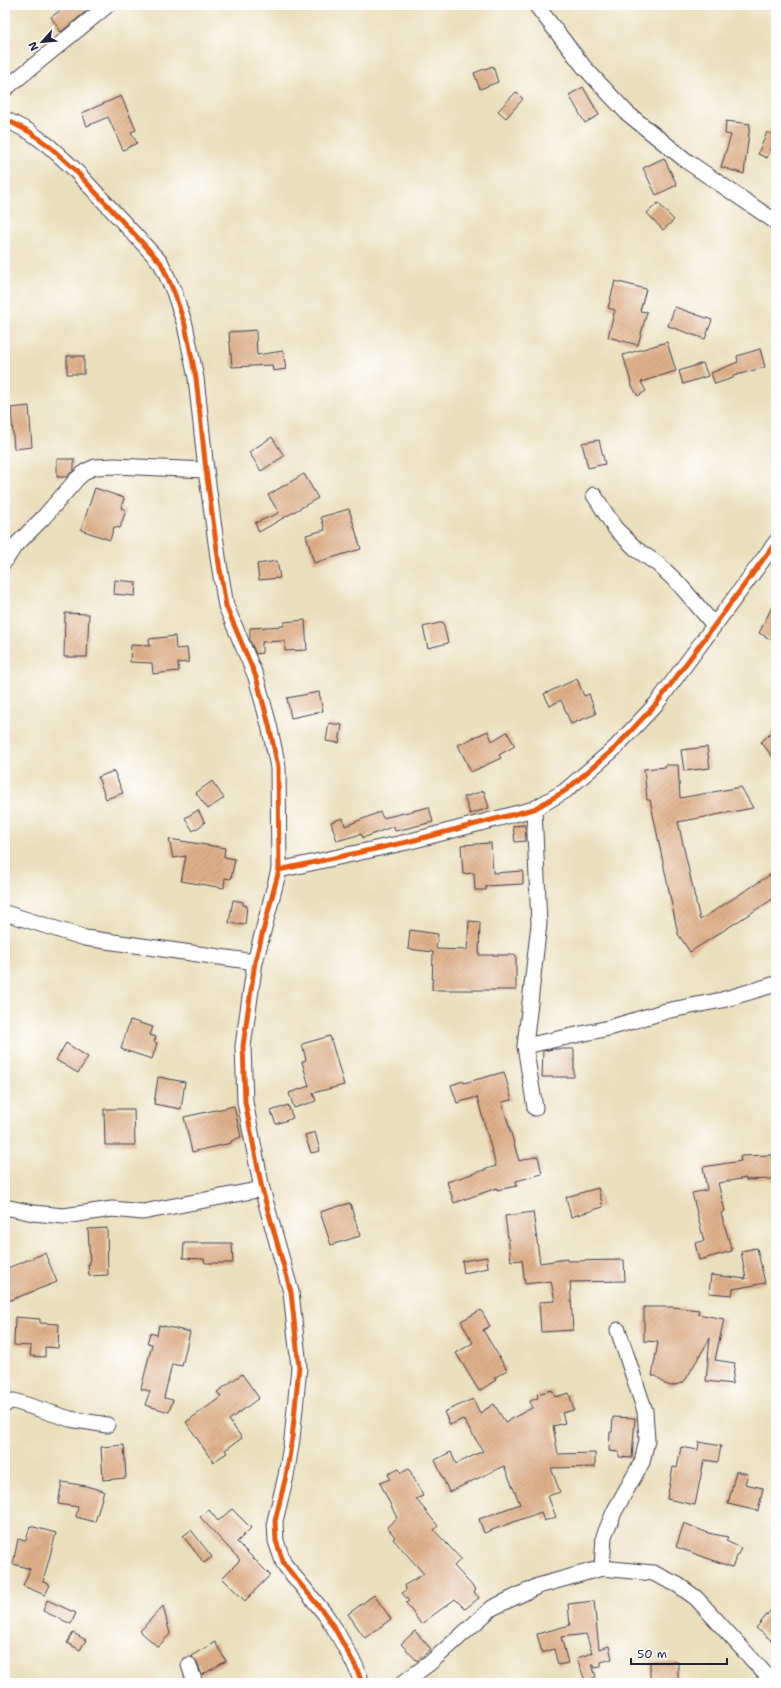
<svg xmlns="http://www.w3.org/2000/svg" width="781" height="1688" font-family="'Shantell Sans',sans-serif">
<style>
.building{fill:url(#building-hatch)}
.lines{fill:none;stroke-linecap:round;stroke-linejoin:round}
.minor-casing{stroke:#403e4e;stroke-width:17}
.minor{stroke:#fff;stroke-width:15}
.cycleway-casing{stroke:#fff;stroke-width:8}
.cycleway{stroke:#e8590c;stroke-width:5}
</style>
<defs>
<pattern id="building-hatch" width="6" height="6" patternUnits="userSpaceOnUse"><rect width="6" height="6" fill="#dfb089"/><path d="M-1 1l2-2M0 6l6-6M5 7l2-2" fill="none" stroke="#bf9777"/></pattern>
</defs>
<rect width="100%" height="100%" fill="#fff"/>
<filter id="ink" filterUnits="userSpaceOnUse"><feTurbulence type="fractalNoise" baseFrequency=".025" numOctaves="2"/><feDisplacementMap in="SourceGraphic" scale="8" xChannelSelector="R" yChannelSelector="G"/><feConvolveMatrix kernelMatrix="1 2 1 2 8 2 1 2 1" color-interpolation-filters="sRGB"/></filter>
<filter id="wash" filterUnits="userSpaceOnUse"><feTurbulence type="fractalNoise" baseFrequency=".012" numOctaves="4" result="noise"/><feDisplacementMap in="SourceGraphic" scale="16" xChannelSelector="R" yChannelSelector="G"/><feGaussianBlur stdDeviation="0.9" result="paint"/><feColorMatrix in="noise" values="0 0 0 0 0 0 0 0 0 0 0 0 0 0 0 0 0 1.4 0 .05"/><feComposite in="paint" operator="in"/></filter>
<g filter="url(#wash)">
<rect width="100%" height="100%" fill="#eadfbc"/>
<g id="blocks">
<!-- building -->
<g class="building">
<path d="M68,5H88L90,8L61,32L51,17Z"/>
<path d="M493,66L498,82L480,89L474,73Z"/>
<path d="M583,87L599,115L585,123L569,95Z"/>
<path d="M516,92L523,99L506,118L498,111Z"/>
<path d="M121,96L136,130L131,132L137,143L123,150L108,117L87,126L82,113Z"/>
<path d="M726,121L750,124L744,174L721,167L731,135L725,134Z"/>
<path d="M767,132L776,136L767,158L758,154Z"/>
<path d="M664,158L677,185L656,195L643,168Z"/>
<path d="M658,203L674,220L663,230L647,213Z"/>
<path d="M615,281L646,289L640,311L647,312L638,345L608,337L615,310L608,308Z"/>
<path d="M675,307L712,320L705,339L668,326Z"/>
<path d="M256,330L257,355L283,351L286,369L273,371L272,365L232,367L229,332Z"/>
<path d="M667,342L676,371L641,382L646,391L638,396L632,386L623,355Z"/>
<path d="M760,349L765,367L733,376V378L715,384L711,373L738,362L737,356Z"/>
<rect x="67" y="356" width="17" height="18"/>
<path d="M703,363L708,376L683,384L679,371Z"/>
<path d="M29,406L32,447L14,449L11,408Z"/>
<path d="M272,437L284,456L261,471L249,452Z"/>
<path d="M599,440L605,464L588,468L582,443Z"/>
<path d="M57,459H74V469L67,477H57Z"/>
<path d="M304,474L318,498L259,532L255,523L279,513L268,495Z"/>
<path d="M95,488L124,498L121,508L126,510L120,528L114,527L110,540L81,530Z"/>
<path d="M349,509L361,549L314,563L306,535L325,530L321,517Z"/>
<path d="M277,561L280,578L259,580L257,564Z"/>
<path d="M115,580L136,582L135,596L114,594Z"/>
<path d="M776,599V642L759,633Z"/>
<path d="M65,613L89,614L87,657H64Z"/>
<path d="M305,620L307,650L285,651V641L262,642V653L256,654L250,641V628L284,626V622Z"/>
<path d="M443,622L448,643L428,648L423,627Z"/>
<path d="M175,636L176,649L187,648L189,662L178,663L179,671L153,674L152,663L130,662L131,645L150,646L149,639Z"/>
<path d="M577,679L584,696L589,694L596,714L571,724L561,700L550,706L544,694Z"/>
<path d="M319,692L323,711L291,718L287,698Z"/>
<path d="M329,723L342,725L339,743L326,741Z"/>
<path d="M776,729V761L761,742Z"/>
<path d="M488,731L492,741L507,732L515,746L499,755L501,758L471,772L458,745Z"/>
<path d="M707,747L710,768L684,771L681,750Z"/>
<path d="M665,765H678L680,798L741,787L753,808L678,822L700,920L776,871V897L690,952L678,934L650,800H647L644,769L666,767Z"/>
<path d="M114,771L123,793L106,799L98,777Z"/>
<path d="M212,781L224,798L208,809L196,793Z"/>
<path d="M484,791L489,808L470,814L464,797Z"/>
<path d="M429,807L433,822L395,831L394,826L363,838L361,834L337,841L331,822L343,818L345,826L380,812L383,818Z"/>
<path d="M198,810L205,823L193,831L185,818Z"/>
<path d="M525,825L526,841L515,842L513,826Z"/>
<path d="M169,839L225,848L224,857L235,859L231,879L225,878L224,888L181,881L186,856L173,858Z"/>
<path d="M491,843L493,873L523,871V884L486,886V890H475L474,873L463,874L461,845Z"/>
<path d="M233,900L243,902V905L247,906L245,925L229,923Z"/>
<path d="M469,921L480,922L479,955H516V990H432L433,952L408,949L410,930L438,934L436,949L467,950Z"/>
<path d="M130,1020L153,1027L150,1035L156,1037L154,1042L157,1043L152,1059L121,1049Z"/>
<path d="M330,1036L344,1085L313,1093L316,1101L294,1108L289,1093L309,1086L302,1062L306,1060L302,1044Z"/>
<path d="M66,1043L88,1057L78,1073L56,1060Z"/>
<path d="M553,1049H574V1077H542L543,1051Z"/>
<path d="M504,1072L512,1100L502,1102L519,1161L538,1156L542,1174L516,1181L517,1186L497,1190V1188L454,1203L447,1182L496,1166L477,1097L457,1103L451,1085L463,1081L464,1083Z"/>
<path d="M158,1077L185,1082L181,1109L154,1104Z"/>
<path d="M288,1105L293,1118L276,1124L271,1111Z"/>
<path d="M234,1106L241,1137L231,1141V1143L192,1152L184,1117Z"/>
<path d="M104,1109H134L135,1145H105Z"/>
<path d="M315,1132L320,1151L311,1153L305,1135Z"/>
<path d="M772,1155L773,1179L746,1180V1178L718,1183L725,1211L721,1213L732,1251L699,1260L695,1243L704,1241L692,1193L707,1190L703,1167L741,1161L740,1156Z"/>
<path d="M598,1188L603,1207L571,1217L566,1197Z"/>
<path d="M350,1203L360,1236L331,1245L320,1212Z"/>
<path d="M533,1212L540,1263L567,1259V1261L624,1260L625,1281L570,1282L573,1330L541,1332L539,1302L555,1301L551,1281L525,1284L522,1260L511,1261L505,1216Z"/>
<path d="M107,1228L108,1275L89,1276L88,1264H90L88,1229Z"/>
<path d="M184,1243H232L233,1263H205L204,1259L183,1258Z"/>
<path d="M757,1248L765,1283L733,1289L732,1295L709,1293L711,1275L746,1279L741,1251Z"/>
<path d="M45,1253L57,1282L8,1301L5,1293V1269Z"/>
<path d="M487,1257L488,1268L464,1273L462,1261Z"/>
<path d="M644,1307H672L699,1310L698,1314L724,1319L715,1360L735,1363L732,1384L706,1381L710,1338L686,1379L682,1383L671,1386L665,1384L656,1376H652L658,1342L644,1341Z"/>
<path d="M481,1310L490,1326L483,1330L507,1370L494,1378L496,1380L479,1391L456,1353L473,1343L461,1321Z"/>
<path d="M15,1317L40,1319V1323L59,1324L58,1348L45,1347V1357L30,1356L31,1346L14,1345Z"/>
<path d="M159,1325L190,1332L182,1366L172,1364L164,1398L173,1400L169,1412L145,1405L150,1391L141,1389L152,1344L147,1343L150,1333L157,1335Z"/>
<path d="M242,1374L259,1398L229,1420L242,1438L225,1450L227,1453L213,1462L186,1422L221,1397L217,1392Z"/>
<path d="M552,1390L555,1397L569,1393L574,1410L562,1413L565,1423L553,1426L558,1454L595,1453V1467L551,1468L560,1492L548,1496L556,1517L544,1521L541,1512L484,1533L479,1519L520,1504L504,1466L449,1492L435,1460L451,1452L456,1464L483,1451L463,1419L450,1425L444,1412L473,1399L480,1413L494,1404L505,1422L532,1408L530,1401L538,1398L537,1394Z"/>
<path d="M613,1417L635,1418L632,1458L619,1457V1452L609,1451L610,1432H612Z"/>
<path d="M699,1442L721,1446L718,1462L704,1460L695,1505L667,1499L673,1467L677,1468L681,1447L698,1450Z"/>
<path d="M124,1445L126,1478L103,1480L101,1447Z"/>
<path d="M399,1469L401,1473L409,1469L423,1496L416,1499L438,1526L434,1530L461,1559L454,1566L476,1590L474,1592L479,1598L465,1609L455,1599L421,1624L406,1603L409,1601L402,1593L406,1590L405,1585L424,1574L393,1539L395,1537L387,1527L397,1518L380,1483L390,1479L388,1474Z"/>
<path d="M736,1471L748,1474L745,1484L763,1488L758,1511L728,1504Z"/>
<path d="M62,1482L86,1486L104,1491L95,1522L76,1517L78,1507L58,1504Z"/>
<path d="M232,1509L251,1528L237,1542L270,1575L245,1601L222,1578L240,1560L200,1517L209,1510L218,1521Z"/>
<path d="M684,1523L708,1533L728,1537L726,1541L741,1548L732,1567L676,1547Z"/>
<path d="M30,1526L56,1533L43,1582L50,1585L45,1595L23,1586L30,1569L13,1564L18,1539L26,1541Z"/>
<path d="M191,1530L212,1557L204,1563L183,1536Z"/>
<path d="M374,1595L391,1619L365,1638L348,1614Z"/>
<path d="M47,1600L76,1613L71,1624L43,1611Z"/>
<path d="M594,1601L599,1649L609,1646L612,1659L601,1662V1667L595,1668L594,1664H592L596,1677L585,1681L577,1658L592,1653L586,1634L561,1637L568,1663L558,1665L554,1649L542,1653L537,1634L570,1625L568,1604Z"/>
<path d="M776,1604V1633L771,1640L756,1628Z"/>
<path d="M163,1606L170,1634L158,1647L140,1631Z"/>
<path d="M415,1631L431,1649L417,1661L401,1644Z"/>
<path d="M73,1633L86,1640L80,1650L67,1643Z"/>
<path d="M215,1642L226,1661L202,1675L197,1662L191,1656Z"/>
<path d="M650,1662H678V1683L650,1682Z"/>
</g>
</g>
</g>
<g filter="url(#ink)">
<use href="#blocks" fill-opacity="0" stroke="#403e4e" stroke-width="1"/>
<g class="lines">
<!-- minor casing -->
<g class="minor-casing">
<g id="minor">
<path d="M536,5L584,67L627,113L688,162L776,222"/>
<path d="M5,89L108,5"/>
<path d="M5,119L30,132L49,146L73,168L161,263L174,292L185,325L196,378L206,470L219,564L226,606L256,677L269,725L278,767L279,870L255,962L243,1046L245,1102L262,1189L291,1292L299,1367L292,1439L286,1476L275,1521L276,1541L284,1564L325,1614L335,1629L356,1667L362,1683"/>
<path d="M594,495L615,528L636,549L659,565L679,584L714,625"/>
<path d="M5,561L14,547L43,518L77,479L86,471L95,467L115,466L206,470"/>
<path d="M534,809L539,924L525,1046L535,1108"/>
<path d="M279,870L407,842L534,809L565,791L614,749L657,703L776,542"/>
<path d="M5,913L85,938L255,962"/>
<path d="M525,1046L609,1028L666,1011L722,1000L776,984"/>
<path d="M5,1207L33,1213L64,1216L112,1209L143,1212L262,1189"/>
<path d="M5,1405L7,1402L14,1401L70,1419L107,1425"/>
<path d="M602,1568L604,1536L614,1512L642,1462L647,1440L645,1411L618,1330"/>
<path d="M189,1665L195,1683"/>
<path d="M403,1683L430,1663L492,1608L538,1586L602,1568L653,1573L678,1585L696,1598L769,1678L774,1683"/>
</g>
</g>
<!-- minor -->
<use href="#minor" class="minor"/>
<!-- cycleway casing -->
<g class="cycleway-casing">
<g id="cycleway">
<path d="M5,119L30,132L49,146L73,168L161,263L174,292L185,325L196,378L206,470L219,564L226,606L256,677L269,725L278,767L279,870L255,962L243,1046L245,1102L262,1189L291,1292L299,1367L292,1439L286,1476L275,1521L276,1541L284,1564L325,1614L335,1629L356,1667L362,1683"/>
<path d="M279,870L407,842L534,809L565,791L614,749L657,703L776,542"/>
</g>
</g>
<!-- cycleway -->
<use href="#cycleway" class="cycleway"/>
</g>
</g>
<!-- margin -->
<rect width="781" height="1688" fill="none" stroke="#fff" stroke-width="20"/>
<!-- north arrow -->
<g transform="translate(42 42) rotate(243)" stroke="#ffffff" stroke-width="3" paint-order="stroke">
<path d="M0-3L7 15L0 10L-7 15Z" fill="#22223b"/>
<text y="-6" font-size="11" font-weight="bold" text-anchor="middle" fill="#22223b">N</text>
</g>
<!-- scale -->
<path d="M631 1658v6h96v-6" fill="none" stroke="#22223b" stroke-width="2"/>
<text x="637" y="1658" font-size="12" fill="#22223b" stroke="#ffffff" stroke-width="3" paint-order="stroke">50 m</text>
</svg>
